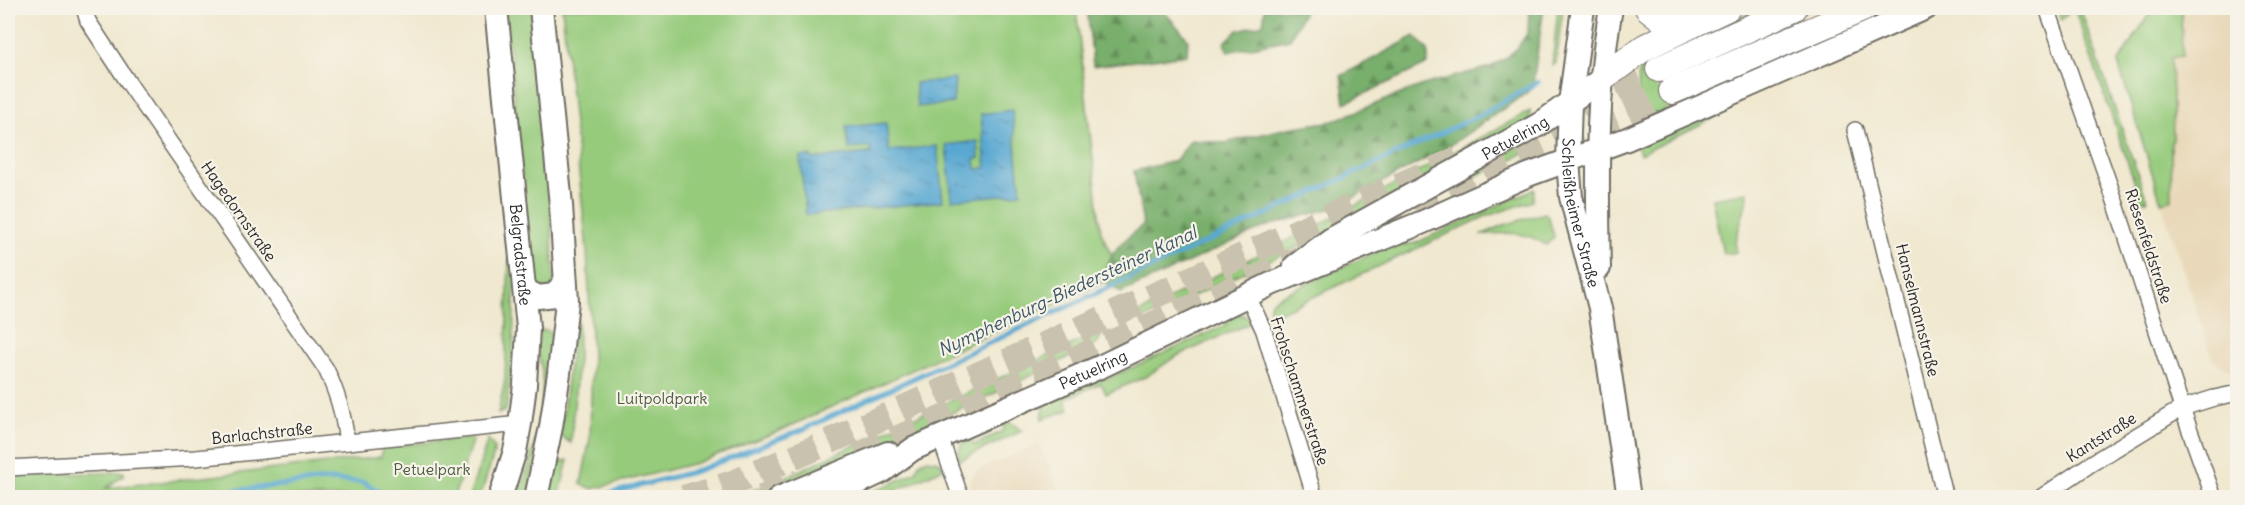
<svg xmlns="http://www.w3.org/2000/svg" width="2245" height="505" font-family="Delius,sans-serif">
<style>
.built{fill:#e9d9ba}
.green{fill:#96cb7c;stroke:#607b54;stroke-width:1.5}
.forest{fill:url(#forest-firs);stroke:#526d4c;stroke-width:1.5}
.water{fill:url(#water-ripples);stroke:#426a7e;stroke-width:1.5}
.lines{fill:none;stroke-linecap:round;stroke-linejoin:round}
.stream{stroke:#58a8d2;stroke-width:5}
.trunk-tunnel{stroke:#c9c2ae;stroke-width:26;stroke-dasharray:26 13;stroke-linecap:butt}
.minor-casing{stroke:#706d64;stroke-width:18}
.secondary-casing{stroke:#706d64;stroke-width:26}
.trunk-casing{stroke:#706d64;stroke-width:28}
.minor{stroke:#fff;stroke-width:15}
.secondary{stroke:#fff;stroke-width:22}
.trunk{stroke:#fff;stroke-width:26}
.labels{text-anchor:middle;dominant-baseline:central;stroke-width:4.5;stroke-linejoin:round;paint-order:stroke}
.street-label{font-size:16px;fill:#2b2b2b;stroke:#f7f3e8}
.park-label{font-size:16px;fill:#4b5b43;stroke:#f7f3e8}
.water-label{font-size:18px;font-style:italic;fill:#3b5765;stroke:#f7f3e8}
</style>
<defs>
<pattern id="forest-firs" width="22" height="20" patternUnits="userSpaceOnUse" patternTransform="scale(1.5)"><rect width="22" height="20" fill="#78af6c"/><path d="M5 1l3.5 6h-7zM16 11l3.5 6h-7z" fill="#638f59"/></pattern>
<pattern id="water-ripples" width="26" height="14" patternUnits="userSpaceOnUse" patternTransform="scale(1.5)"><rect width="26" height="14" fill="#58a8d2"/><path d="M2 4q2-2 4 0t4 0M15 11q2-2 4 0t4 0" fill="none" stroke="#4989ab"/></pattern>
</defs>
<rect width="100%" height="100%" fill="#f7f3e8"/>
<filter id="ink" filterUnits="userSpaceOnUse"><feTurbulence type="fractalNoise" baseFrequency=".0167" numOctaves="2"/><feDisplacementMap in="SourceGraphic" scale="12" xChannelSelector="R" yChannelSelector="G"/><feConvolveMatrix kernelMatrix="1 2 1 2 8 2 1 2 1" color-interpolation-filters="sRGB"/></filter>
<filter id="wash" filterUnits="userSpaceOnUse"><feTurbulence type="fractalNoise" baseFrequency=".008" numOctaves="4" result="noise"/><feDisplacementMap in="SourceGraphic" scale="24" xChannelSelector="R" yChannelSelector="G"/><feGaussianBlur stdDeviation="1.35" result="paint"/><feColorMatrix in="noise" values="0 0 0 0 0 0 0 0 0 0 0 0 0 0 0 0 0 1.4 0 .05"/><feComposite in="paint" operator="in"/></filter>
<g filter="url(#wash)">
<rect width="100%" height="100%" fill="#f0e8cf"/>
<!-- built -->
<g class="built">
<path d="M2153,8H2237V372L2235,373L2213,360L2161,202L2118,63Z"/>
<path d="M1039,444L1063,497H976L969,481L977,471Z"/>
</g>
<!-- green -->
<g class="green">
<path d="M505,8H531L551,207L554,282L548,290L533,284Z"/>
<path d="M562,8H1076L1101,232L1120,274L782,430L696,463L593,489L581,484L590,438L592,357L587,250Z"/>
<path d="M1558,8H1563L1556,63L1552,66Z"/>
<path d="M1759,8H1766L1657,58L1676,101L1890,8H1903L1637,124L1639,63Z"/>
<path d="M2057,8H2080L2147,201L2133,199L2132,193L2135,183L2074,8L2061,20Z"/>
<path d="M2153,8H2181L2182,56L2171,58L2173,140L2171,142L2172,200L2161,202L2118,63Z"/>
<path d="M1718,109L1722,114L1640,154L1637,145Z"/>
<path d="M1530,111L1529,121L1321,236L1142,320L1131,317L1321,224Z"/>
<path d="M1530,140L1529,151L1418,203Z"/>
<path d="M1534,189L1533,201L1484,217L1275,315L1268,314L1271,302L1276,298L1382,249L1416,243Z"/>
<path d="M1747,192L1748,197L1735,242L1737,252L1723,254L1712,198Z"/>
<path d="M1545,213L1549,218L1554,237L1546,245C1525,231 1506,232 1481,235L1504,225Z"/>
<path d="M509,259L515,263L513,358L506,410L498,414L505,380Z"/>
<path d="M577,302L578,357L571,443L560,436Z"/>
<path d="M1238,313L1255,321L1175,357L1147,376L1106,394L1101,383L1065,399L1069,410L1042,419L1045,403L1097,377L1107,379L1226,325L1230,317Z"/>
<path d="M544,330L549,331L553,340L549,388L528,497L518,498C531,461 546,411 542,372C540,361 537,350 534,340L539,331Z"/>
<path d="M1103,330L1098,343L993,394L776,492L762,497L731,498L773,483Z"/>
<path d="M1009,421L1022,431L956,462L961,444L969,440L975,445L1003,431L1004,424Z"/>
<path d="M473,438L454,497H8V476L124,472V475L106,488L381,457L382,447Z"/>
<path d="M488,439L494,447V454L480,497L470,494Z"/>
<path d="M928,459L939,461L944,468L882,497L860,498L916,472L919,463Z"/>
<path d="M568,460L559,497L545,498L553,464Z"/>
</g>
<!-- forest -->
<g class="forest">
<path d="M1087,8H1161L1188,39L1187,55L1093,66Z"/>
<path d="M1265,8H1306L1290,39L1228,52L1224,43L1238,30L1263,24Z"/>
<path d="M1529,8H1544L1532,89L1446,148L1336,207L1267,226L1121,293L1102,280C1110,251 1120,243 1143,225L1134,171L1175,161L1191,140L1225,143L1288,128L1333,121L1423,85L1490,67L1505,59L1518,47L1528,32Z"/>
<path d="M1415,36L1428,50V64L1345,103L1341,76Z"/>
</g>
<!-- water -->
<g class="water">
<path d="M955,79L953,103L917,107L915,83Z"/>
<path d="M1012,110L1021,193L952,200L946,145L978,141L979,159H975L976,169L986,168L981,114Z"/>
<path d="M886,123L889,151L937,146L943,201L806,215L800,157L811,156L812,159L871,153L870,147L849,149L846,127Z"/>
</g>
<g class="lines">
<!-- stream -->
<g class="stream">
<path d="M596,497L696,471L804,429L1482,114L1538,82"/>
<path d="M170,498L327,480L363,482L391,498"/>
</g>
</g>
</g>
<g filter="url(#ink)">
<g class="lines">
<!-- trunk-tunnel -->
<g class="trunk-tunnel">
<path d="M1580,104L1659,69"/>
<path d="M1378,223L1672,91"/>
<path d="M858,456L1315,252"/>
<path d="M684,498L733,483L799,455L1465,156"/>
<path d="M762,498L800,482"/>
</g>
<!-- minor casing -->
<g class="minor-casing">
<g id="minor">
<path d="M84,8L88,21L130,85L326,369C338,395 343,413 347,442"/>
<path d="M2047,8L2113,195L2182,408L2214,498"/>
<path d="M1855,130L1945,498"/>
<path d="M1248,296L1264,331L1315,498"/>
<path d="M940,437L961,498"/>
<path d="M8,468L196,458L520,424"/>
<path d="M2040,498L2092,463L2182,408L2214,398L2238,393"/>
</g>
</g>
<!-- secondary casing -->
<g class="secondary-casing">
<g id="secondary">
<path id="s1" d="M496,8L528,328L525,385L520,424L515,451L500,498"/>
<path id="s2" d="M1583,8L1570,103L1568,161L1571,197L1600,308L1629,498"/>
<path id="s3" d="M1295,266L1330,240L1540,124L1603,78"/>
<path d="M1599,268C1597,181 1596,93 1611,8"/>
<path d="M525,290L538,297L555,295L565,281"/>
<path d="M536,498L551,427L559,373L567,301L561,205L541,8"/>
<path d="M779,498L888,453"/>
<path id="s4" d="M826,498L883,471L913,449L1102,366L1271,284L1423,222L1528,175L1627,139L1926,8"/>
</g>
</g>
<!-- trunk casing -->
<g class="trunk-casing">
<g id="trunk">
<path d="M1648,8L1662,19L1691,25"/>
<path d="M1659,69L1794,8"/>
<path d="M1603,78L1645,47L1727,8"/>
<path d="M1672,91L1864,8"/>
</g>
</g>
<!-- minor -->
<use href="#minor" class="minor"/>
<!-- secondary -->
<use href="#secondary" class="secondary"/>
<!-- trunk -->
<use href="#trunk" class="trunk"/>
</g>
</g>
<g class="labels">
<!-- street labels -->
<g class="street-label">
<text stroke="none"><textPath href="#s3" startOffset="255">Petuelring</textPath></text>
<text transform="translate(239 211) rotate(55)">Hagedornstraße</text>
<text stroke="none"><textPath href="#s2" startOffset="207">Schleißheimer Straße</textPath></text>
<text transform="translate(2149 246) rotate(72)">Riesenfeldstraße</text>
<text stroke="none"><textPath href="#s1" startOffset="248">Belgradstraße</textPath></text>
<text transform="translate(1918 310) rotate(76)">Hanselmannstraße</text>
<text stroke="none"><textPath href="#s4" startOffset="297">Petuelring</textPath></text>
<text transform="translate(1300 391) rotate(72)">Frohschammerstraße</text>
<text transform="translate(262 433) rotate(-6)">Barlachstraße</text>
<text transform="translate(2101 437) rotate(-32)">Kantstraße</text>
</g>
<!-- park labels -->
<g class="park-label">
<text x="662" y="398">Luitpoldpark</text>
<text x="432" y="469">Petuelpark</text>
</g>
<!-- water labels -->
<g class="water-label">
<text transform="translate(1067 291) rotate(-25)">Nymphenburg-Biedersteiner Kanal</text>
</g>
</g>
<!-- margin -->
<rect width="2245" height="505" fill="none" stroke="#f7f3e8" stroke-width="30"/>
</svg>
